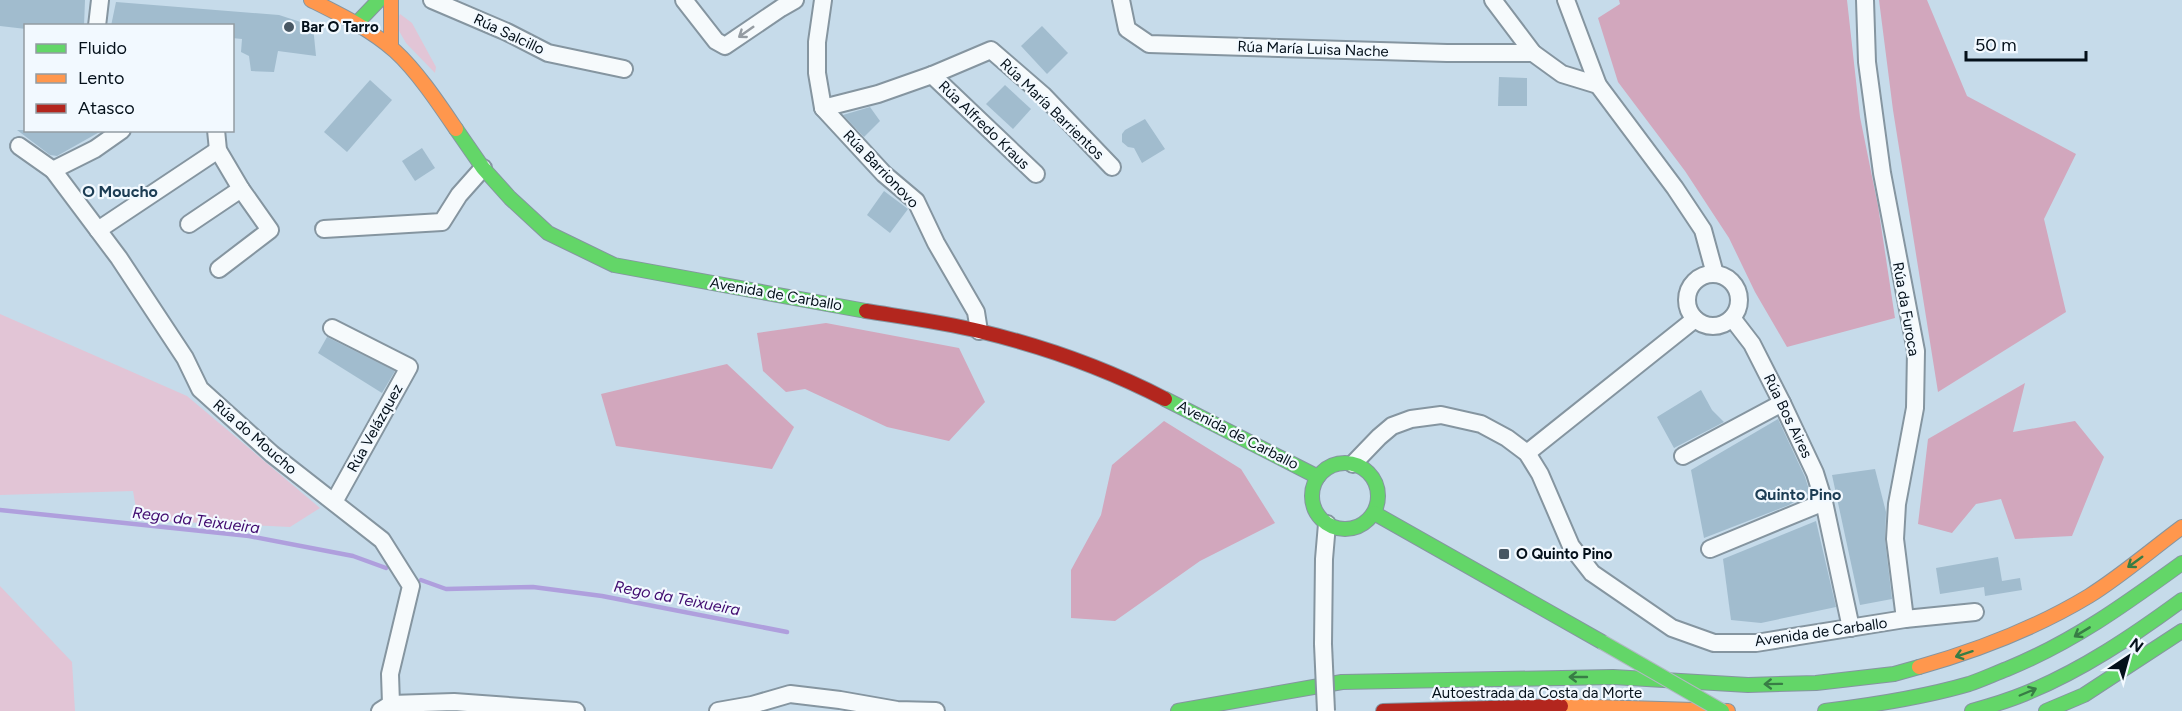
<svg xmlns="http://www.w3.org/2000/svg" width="2182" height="711" font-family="Figtree,sans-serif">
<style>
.green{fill:#e2c5d6}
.forest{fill:#d2a7bd}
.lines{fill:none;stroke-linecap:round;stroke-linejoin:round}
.stream{stroke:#af9fdd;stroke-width:4.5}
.building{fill:#a1bcce}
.street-casing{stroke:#8595a0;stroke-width:20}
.fast-casing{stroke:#8595a0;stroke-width:16}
.slow-casing{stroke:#8595a0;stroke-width:16}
.jam-casing{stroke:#8595a0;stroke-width:16}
.street{stroke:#f6fafc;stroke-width:16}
.fast{stroke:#63d668;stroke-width:14}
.slow{stroke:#ff974d;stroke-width:14}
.jam{stroke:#b3261e;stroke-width:14}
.street-bridge-casing{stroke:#8595a0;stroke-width:20;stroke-linecap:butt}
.fast-bridge-casing{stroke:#afb9c1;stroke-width:16;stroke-linecap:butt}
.street-bridge{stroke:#f6fafc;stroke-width:16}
.fast-bridge{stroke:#63d668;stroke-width:14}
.oneway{stroke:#959ca2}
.oneway2{stroke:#387d45}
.poi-dot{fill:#485763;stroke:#f2f9ff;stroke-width:2}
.labels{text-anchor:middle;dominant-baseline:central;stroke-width:4.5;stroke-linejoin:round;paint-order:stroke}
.poi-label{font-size:15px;font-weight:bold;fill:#04101a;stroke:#f2f9ff;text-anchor:start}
.street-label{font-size:15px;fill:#04101a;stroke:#f2f9ff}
.neighbourhood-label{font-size:16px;font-weight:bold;fill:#1c3d54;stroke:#f2f9ff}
.water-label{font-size:16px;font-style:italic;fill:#400a6f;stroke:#f2f9ff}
</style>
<rect width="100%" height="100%" fill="#c6dbea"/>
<!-- green -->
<g class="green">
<path d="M400,14L412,23L436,67L435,73L406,43L395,24Z"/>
<path d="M0,314L187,396L320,508L290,527L138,520L133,491L0,495Z"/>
<path d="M0,586L72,662L75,711H0Z"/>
</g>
<!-- forest -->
<g class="forest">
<path d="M1619,0H1847L1860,117L1878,206L1895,318L1787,347L1755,292L1729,238L1685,171L1618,82L1598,18L1620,4Z"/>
<path d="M1879,0H1927L1967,96L2076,154L2044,219L2066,312L1938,392L1893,110Z"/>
<path d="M826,323L959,348L985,402L949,441L887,427L805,389L786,392L763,371L757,333Z"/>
<path d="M727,364L794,427L772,469L616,446L601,394Z"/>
<path d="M2025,383L2013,432L2075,421L2104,457L2072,536L2015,539L2001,499L1976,504L1952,533L1918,524L1928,439Z"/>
<path d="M1164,421L1241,469L1275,523L1200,561L1115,621L1071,618V570L1101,515L1112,465Z"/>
</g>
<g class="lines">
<!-- stream -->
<g class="stream">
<path d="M0,510L249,536L353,556L386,568"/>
<path d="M421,580L446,589L533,587L602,596L787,632"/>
</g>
</g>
<!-- building -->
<g class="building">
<path d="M0,0H85L84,26H26V29L0,26Z"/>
<path d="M116,2L279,15L313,26L316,56L278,51L274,72L251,71L249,56L241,52L242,39L232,38V26H111Z"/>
<path d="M1042,26L1068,53L1047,74L1021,46Z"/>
<path d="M1499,77L1527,78V106H1498Z"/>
<path d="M370,80L392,100L347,152L324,132Z"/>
<path d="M1005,85L1031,109L1013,129L986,104Z"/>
<path d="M870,107L880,121L864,137L843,115Z"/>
<path d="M1145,119L1165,149L1142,163L1134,148L1128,147L1122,142V134L1125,130Z"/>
<path d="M17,130H103L57,156L50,155Z"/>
<path d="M422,148L435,168L415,181L402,161Z"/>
<path d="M884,191L908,209L890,233L867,215Z"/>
<path d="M327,337L395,371L382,393L318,353Z"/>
<path d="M1701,390L1712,410L1724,422L1674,448L1657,417Z"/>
<path d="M1778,419L1805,477L1810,493L1789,505L1704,538L1691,470Z"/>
<path d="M1875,469L1886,512L1885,540L1892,599L1860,605L1832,475Z"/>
<path d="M1816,521L1836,607L1761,623L1731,620L1723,559Z"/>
<path d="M1998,557L2002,581L2020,578L2022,590L1985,596L1984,587L1940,594L1936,568Z"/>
</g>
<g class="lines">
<!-- street casing -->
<g class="street-casing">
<g id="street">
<path d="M432,0L507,32L548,53L624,69"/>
<path d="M684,0L716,41L725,46L781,8L795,0"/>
<path d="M823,0L817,42V73L823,108L884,174L916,201L936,243L976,312L979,331"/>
<path d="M1121,0L1127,29L1149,44L1447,53H1533"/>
<path d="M1493,0L1533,53L1562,74L1598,85"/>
<path d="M1566,0L1598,85L1675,188L1703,230L1715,274"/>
<path d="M1865,0L1867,62L1882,173L1916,351L1915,408L1897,504L1895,539L1905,619"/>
<path d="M97,26L100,0"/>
<path d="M932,75L1036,174"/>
<path d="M823,108L878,94L932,75L991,50L1043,95L1112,167"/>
<path d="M122,130L95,149L53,170L119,258L185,358L200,389L272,454L382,540L411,586L390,674L391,704"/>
<path d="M216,130L218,150L241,189L270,230L219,269"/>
<path d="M19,146L53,170"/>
<path d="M189,224L241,189"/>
<path d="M324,229L442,222L459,195L483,168"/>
<path d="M98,230L218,150"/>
<circle cx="1713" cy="300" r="26"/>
<path d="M1732,318L1752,344L1782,403L1815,473L1824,502L1851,628"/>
<path d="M332,328L409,367L334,502"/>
<path d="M1527,453L1695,319"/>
<path d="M1683,456L1782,403"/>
<path d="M1353,464L1379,437L1392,426L1411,419L1441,415L1481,424L1507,438L1527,453L1540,474L1571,546L1592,573L1672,628L1714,643H1756L1905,619L1975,612"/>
<path d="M1710,549L1824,502"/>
<path d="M1323,644L1324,559L1327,524"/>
<path d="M380,711L391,704L454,702L576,711"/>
<path d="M718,711L752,705L790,694L840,700L897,710L936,711"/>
</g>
</g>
<!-- fast casing -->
<g class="fast-casing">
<g id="fast">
<path d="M357,23L379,0"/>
<path d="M456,129L483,168L510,198L548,233L614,265L866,311"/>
<path d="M1165,399L1318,477"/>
<circle cx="1345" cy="496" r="33"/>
<path d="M1374,513L1602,642"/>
<path d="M1178,711L1342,682L1613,677L1748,685L1816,683L1894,674L1919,667"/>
<path d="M1825,711C1874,705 1921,698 1969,684C1981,680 1994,674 2007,669C2073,642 2124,605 2182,563"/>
<path d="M1972,711C1990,706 2007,701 2024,694C2081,671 2133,636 2182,600"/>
<path d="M2046,711L2084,695L2182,631"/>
</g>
</g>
<!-- slow casing -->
<g class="slow-casing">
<g id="slow">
<path d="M311,0C341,15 370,29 395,51C417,71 439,104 456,129"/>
<path d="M391,0V47"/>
<path d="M1919,667C1979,650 2036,628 2089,596C2121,576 2151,550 2182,527"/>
<path d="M1561,706L1728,711"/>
</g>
</g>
<!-- jam casing -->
<g class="jam-casing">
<g id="jam">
<path d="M866,311C903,317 942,322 979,331C1042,346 1107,369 1165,399"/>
<path d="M1383,711L1561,706"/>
</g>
</g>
<!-- street -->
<use href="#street" class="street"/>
<!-- fast -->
<use href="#fast" class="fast"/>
<!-- slow -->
<use href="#slow" class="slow"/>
<!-- jam -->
<use href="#jam" class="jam"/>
<!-- street-bridge casing -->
<g class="street-bridge-casing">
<path id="street-bridge" d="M1323,644L1326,711"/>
</g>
<!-- fast-bridge casing -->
<g class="fast-bridge-casing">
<path id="fast-bridge" d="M1602,642L1722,711"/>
</g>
<!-- street-bridge -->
<use href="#street-bridge" class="street-bridge"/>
<!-- fast-bridge -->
<use href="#fast-bridge" class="fast-bridge"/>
</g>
<!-- one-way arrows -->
<defs><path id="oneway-shaft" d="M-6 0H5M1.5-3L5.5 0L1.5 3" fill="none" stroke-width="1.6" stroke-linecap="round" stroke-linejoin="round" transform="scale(1.5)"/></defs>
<use class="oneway" href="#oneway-shaft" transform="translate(746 32) rotate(145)"/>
<g class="oneway2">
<use href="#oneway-shaft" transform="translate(2135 562) rotate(144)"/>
<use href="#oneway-shaft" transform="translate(2082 632) rotate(149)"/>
<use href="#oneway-shaft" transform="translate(1964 654) rotate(162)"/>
<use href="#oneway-shaft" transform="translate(1578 677) rotate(180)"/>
<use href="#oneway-shaft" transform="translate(1773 684) rotate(179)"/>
<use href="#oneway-shaft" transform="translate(2028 692) rotate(-23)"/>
</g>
<!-- markers -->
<g class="poi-dot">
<circle cx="289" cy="27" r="6"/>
<rect x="1498" y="548" width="12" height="12" rx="3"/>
</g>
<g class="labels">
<!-- poi labels -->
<g class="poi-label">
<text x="301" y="27">Bar O Tarro</text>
<text x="1516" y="554">O Quinto Pino</text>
</g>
<!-- street labels -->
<g class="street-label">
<text transform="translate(509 34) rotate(25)">Rúa Salcillo</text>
<text transform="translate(1313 49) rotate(2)">Rúa María Luisa Nache</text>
<text transform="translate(1052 109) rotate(44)">Rúa María Barrientos</text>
<text transform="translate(984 125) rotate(44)">Rúa Alfredo Kraus</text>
<text transform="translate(881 169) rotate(46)">Rúa Barrionovo</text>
<text transform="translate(776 294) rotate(10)">Avenida de Carballo</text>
<text transform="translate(1906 309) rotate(80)">Rúa da Furoca</text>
<text transform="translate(1788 416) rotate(64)">Rúa Bos Aires</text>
<text transform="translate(375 428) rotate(-61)">Rúa Velázquez</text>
<text transform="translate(1238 435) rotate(27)">Avenida de Carballo</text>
<text transform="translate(255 437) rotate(41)">Rúa do Moucho</text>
<text transform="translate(1821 632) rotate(-8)">Avenida de Carballo</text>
<text x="1537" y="693">Autoestrada da Costa da Morte</text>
</g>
<!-- neighbourhood labels -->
<g class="neighbourhood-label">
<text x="120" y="191">O Moucho</text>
<text x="1798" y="494">Quinto Pino</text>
</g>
<!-- water labels -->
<g class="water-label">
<text transform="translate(196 520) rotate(7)">Rego da Teixueira</text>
<text transform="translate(677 598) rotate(11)">Rego da Teixueira</text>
</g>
</g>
<!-- legend -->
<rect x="24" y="24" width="210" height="108" fill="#f2f9ff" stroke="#939ca3" stroke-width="1.5"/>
<rect x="36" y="44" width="30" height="9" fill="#63d668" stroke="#939ca3" stroke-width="1.5"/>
<text x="78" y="54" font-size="18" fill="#04101a">Fluido</text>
<rect x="36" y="74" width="30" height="9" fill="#ff974d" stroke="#939ca3" stroke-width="1.5"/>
<text x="78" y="84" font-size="18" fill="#04101a">Lento</text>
<rect x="36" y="104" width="30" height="9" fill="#b3261e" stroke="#939ca3" stroke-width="1.5"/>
<text x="78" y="114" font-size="18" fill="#04101a">Atasco</text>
<!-- north arrow -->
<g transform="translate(2128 657) rotate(36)" stroke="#f2f9ff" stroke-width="4.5" paint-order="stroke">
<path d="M0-4.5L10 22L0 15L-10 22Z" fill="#04101a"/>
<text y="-9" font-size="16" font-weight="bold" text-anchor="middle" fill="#04101a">N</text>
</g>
<!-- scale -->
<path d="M1966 51v9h120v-9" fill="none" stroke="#04101a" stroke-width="3"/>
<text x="1975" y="51" font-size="18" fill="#04101a" stroke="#f2f9ff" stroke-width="4.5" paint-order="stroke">50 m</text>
</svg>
